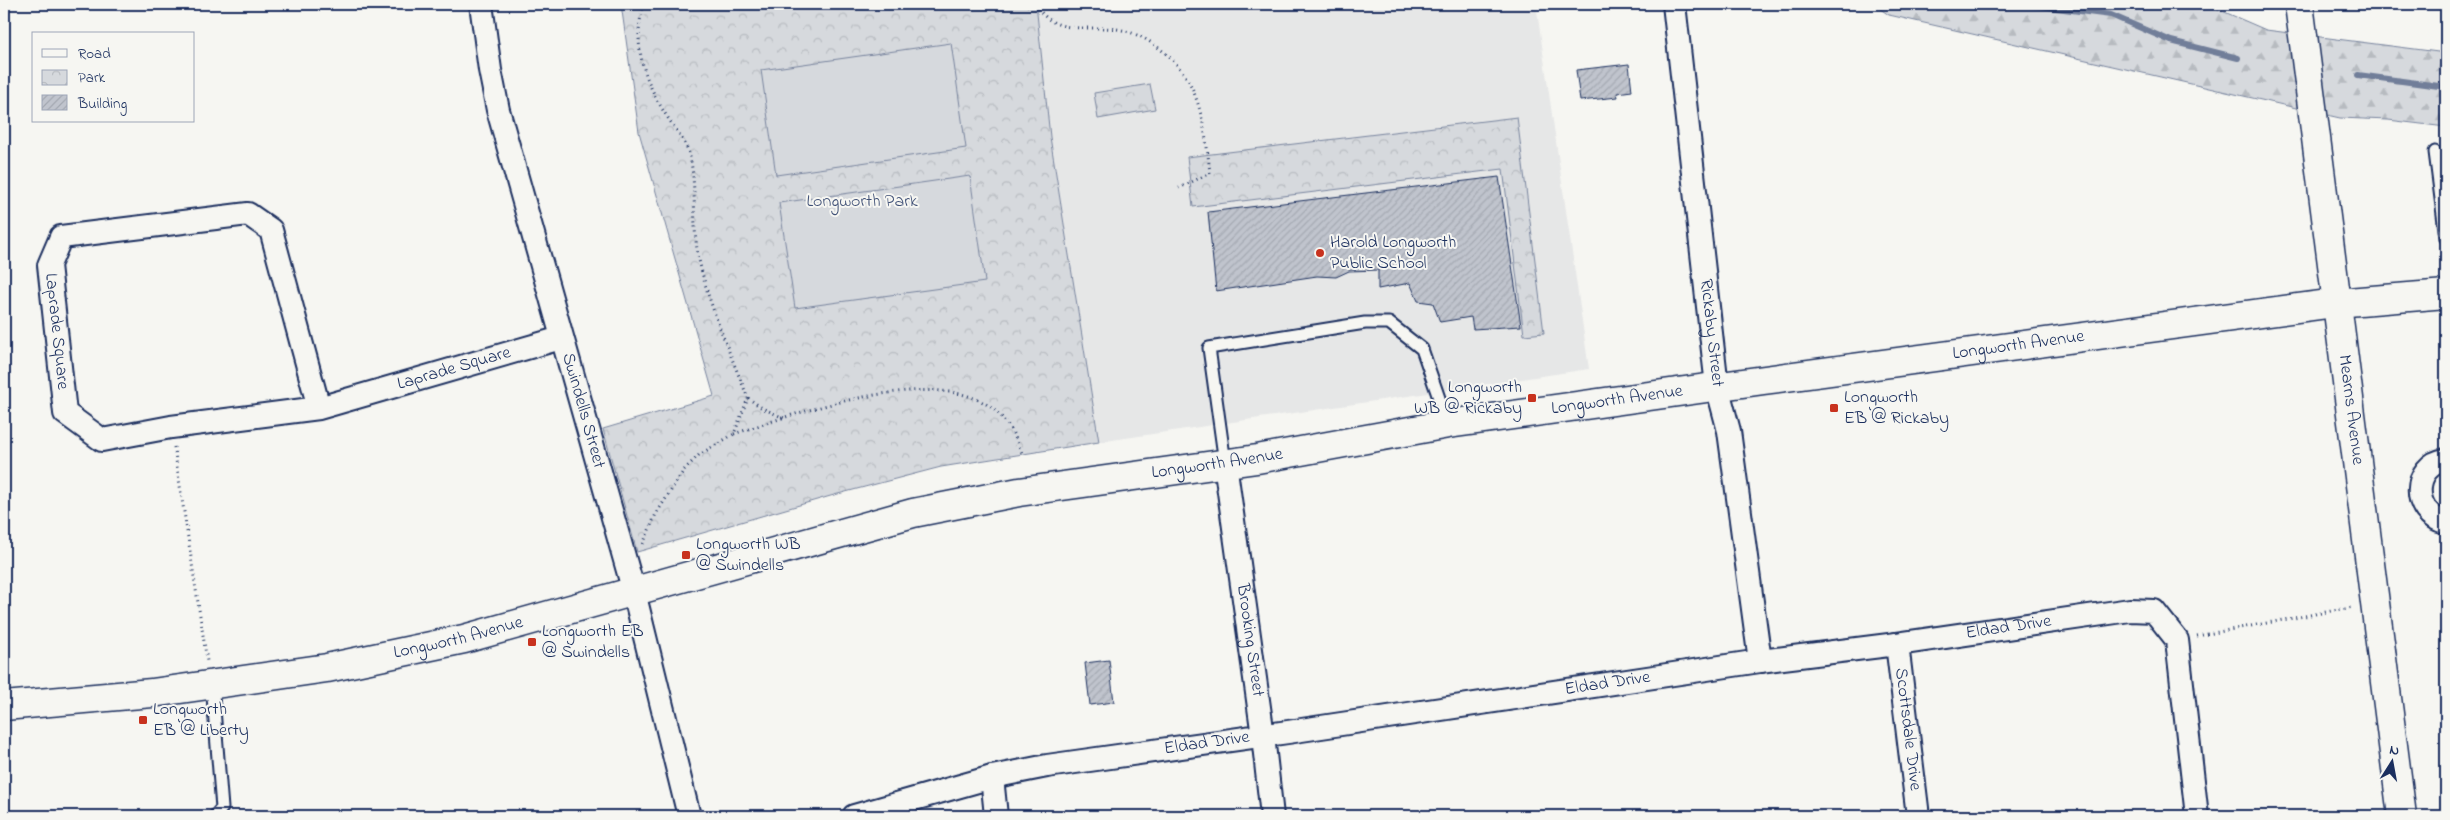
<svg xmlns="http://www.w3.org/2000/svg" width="2450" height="820" font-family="'Indie Flower',sans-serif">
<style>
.built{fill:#e6e7e7}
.forest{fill:url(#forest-firs);stroke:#78849e}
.park{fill:url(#park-crowns);stroke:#78849e}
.garden{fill:#d6d9dd;stroke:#78849e}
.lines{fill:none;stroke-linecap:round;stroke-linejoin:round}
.stream{stroke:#717e99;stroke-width:6}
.building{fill:url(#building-hatch);stroke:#1b2f5e}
.service-casing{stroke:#1b2f5e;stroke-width:15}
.minor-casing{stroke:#1b2f5e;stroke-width:26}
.tertiary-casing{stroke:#1b2f5e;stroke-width:31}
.path{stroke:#1b2f5e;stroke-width:3;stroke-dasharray:1 4;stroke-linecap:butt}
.service{stroke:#f6f6f2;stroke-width:11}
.minor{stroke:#f6f6f2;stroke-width:22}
.tertiary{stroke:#f6f6f2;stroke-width:28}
.poi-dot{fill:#c8321e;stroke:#f6f6f2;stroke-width:2}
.labels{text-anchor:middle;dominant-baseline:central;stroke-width:4;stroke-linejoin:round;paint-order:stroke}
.park-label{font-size:18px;fill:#405177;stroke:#f6f6f2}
.poi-label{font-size:18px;fill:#1b2f5e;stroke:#f6f6f2;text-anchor:start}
.street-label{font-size:18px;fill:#1b2f5e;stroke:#f6f6f2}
</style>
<defs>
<pattern id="forest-firs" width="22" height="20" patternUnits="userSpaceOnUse" patternTransform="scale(1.25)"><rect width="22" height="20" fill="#d6d9dd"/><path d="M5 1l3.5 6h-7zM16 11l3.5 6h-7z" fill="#b7bbc0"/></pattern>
<pattern id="park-crowns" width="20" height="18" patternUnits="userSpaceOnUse" patternTransform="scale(1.25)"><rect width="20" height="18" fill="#d6d9dd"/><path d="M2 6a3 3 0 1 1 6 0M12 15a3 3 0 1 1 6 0" fill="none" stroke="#b7bbc0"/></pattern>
<pattern id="building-hatch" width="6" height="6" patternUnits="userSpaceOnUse" patternTransform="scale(1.25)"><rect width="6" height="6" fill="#c0c4cd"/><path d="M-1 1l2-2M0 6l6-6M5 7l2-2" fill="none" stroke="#a4a9b2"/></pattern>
</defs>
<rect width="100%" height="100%" fill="#f6f6f2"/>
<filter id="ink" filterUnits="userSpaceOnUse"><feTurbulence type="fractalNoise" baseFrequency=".02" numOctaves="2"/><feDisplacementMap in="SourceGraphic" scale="10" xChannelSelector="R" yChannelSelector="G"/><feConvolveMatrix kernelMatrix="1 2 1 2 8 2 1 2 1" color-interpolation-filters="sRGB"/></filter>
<g filter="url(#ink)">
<!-- built -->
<path class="built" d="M1036,4H1536L1589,369L1099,442L1050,137Z"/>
<!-- forest -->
<path class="forest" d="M1873,4H2206L2266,30L2446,53V127L2388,120L2340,118L1889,15Z"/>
<!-- park -->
<g class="park">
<path d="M621,4H1036L1050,137L1099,442L941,467L834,495L637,552L603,429L714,396L639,132Z"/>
<path d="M1150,84L1155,109L1098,119L1094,93Z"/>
<path d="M1517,117L1544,333L1524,335L1503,169L1193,207L1187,157Z"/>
</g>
<!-- garden -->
<g class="garden">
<path d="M951,43L966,148L776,175L761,70Z"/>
<path d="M970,176L985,282L795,308L779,203Z"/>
</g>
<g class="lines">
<!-- stream -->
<g class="stream">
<path d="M2024,4L2111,15L2171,41L2238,58"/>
<path d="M2358,75L2446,87"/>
</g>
</g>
<!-- building -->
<g class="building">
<path d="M1629,64L1632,91L1617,93L1618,97L1580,101L1576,70Z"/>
<path d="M1499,177L1521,326L1473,329L1471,317L1440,322L1433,303L1418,301L1410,283L1378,289V270L1349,271L1336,277L1317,276L1216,291L1208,212Z"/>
<path d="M1109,660L1114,702L1090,705L1085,663Z"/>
</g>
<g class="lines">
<!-- service casing -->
<g class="service-casing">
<g id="service">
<path d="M2435,152L2446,238"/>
<path d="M1225,463L1209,348L1365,323H1389L1422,349L1448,424"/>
<path d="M212,684L222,808L215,816"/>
</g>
</g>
<!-- minor casing -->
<g class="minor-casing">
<g id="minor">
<path id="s1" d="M481,4L490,70L498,110L634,592L689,816"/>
<path id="s2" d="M1674,4L1714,360L1717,386L1729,431L1760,661"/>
<path id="s3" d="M319,408L271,230L248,214L61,237L49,265L65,413L102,440L171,427L319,408L561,338"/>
<path d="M2446,460C2412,464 2410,515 2446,522"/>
<path id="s4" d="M1225,463L1263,736L1272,816"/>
<path id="s5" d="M1897,644L1918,816"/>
<path d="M992,777L996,816"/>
<path id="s6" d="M854,816L992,777L1047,766L1288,732L1760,661L1897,644L2130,610L2154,611L2177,640L2197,816"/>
</g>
</g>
<!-- tertiary casing -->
<g class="tertiary-casing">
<g id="tertiary">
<path id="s7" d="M2299,4L2402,816"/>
<path id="s8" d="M4,706L152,693L327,668L464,639L913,513L1019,492L1257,459L1448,424L1764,380L2335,303L2446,294"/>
</g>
</g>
<!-- path -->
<g class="path">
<path d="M1036,4C1054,40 1096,22 1126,31C1154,39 1182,64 1193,90C1204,117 1207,145 1210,173L1179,188"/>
<path d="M748,398L762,408L784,418"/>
<path d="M734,434C795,413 932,366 989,406C1006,417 1016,437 1023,456"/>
<path d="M174,447L207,661"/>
<path d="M643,544L656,514L684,470L699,455L734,434L748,398C729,351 708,304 698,255C692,223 697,189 690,157C687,143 676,130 668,118C645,83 631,45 644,4"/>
<path d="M2197,636L2353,607"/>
</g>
<!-- service -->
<use href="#service" class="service"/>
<!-- minor -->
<use href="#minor" class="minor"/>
<!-- tertiary -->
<use href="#tertiary" class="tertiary"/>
</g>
</g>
<!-- markers -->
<g class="poi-dot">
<circle cx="1320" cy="253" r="5"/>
<rect x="1527" y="393" width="10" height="10" rx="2.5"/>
<rect x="1829" y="403" width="10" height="10" rx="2.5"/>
<rect x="681" y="550" width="10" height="10" rx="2.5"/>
<rect x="527" y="637" width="10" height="10" rx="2.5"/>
<rect x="138" y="715" width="10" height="10" rx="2.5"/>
</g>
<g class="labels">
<!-- park labels -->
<g class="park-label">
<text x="862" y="202">Longworth Park</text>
</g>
<!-- poi labels -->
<g class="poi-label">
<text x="1330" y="243">Harold Longworth<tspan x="1330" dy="21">Public School</tspan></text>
<text x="1522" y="388" text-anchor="end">Longworth<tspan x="1522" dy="21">WB @ Rickaby</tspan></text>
<text x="1844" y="398">Longworth<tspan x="1844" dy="21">EB @ Rickaby</tspan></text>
<text x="696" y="545">Longworth WB<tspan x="696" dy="21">@ Swindells</tspan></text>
<text x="542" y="632">Longworth EB<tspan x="542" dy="21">@ Swindells</tspan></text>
<text x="153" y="710">Longworth<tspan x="153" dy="21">EB @ Liberty</tspan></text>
</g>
<!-- street labels -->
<g class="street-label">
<text stroke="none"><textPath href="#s3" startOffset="498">Laprade Square</textPath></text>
<text stroke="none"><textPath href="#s2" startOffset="331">Rickaby Street</textPath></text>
<text stroke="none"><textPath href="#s8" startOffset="2050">Longworth Avenue</textPath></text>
<text stroke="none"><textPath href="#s3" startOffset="986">Laprade Square</textPath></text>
<text stroke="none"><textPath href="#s8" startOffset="1645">Longworth Avenue</textPath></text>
<text stroke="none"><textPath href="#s1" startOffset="420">Swindells Street</textPath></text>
<text stroke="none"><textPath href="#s7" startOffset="409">Mearns Avenue</textPath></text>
<text stroke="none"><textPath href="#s8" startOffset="1240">Longworth Avenue</textPath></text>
<text stroke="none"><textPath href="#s6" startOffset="1171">Eldad Drive</textPath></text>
<text stroke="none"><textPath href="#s8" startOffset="460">Longworth Avenue</textPath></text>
<text stroke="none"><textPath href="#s4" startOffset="179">Brooking Street</textPath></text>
<text stroke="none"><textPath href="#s6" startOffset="766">Eldad Drive</textPath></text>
<text stroke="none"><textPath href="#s5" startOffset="86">Scottsdale Drive</textPath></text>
<text stroke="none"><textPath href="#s6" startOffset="361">Eldad Drive</textPath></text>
</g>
</g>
<!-- margin -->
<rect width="2450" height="820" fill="none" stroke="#f6f6f2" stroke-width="20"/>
<rect x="10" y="10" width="2430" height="800" fill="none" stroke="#1b2f5e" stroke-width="2" filter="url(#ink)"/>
<!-- legend -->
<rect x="32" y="32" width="162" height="90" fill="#f6f6f2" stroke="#9ea6b7"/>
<rect x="42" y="49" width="25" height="8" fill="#f6f6f2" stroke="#9ea6b7"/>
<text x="78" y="58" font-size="15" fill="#1b2f5e">Road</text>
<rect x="42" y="70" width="25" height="15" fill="url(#park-crowns)" stroke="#9ea6b7"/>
<text x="78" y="82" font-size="15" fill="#1b2f5e">Park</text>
<rect x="42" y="95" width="25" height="15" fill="url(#building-hatch)" stroke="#9ea6b7"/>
<text x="78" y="108" font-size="15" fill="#1b2f5e">Building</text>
<!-- north arrow -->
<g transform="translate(2392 762) rotate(11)" stroke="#f6f6f2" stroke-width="4" paint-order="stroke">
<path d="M0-4L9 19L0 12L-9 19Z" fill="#1b2f5e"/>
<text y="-8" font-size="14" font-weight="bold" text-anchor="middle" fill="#1b2f5e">N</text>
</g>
</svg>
